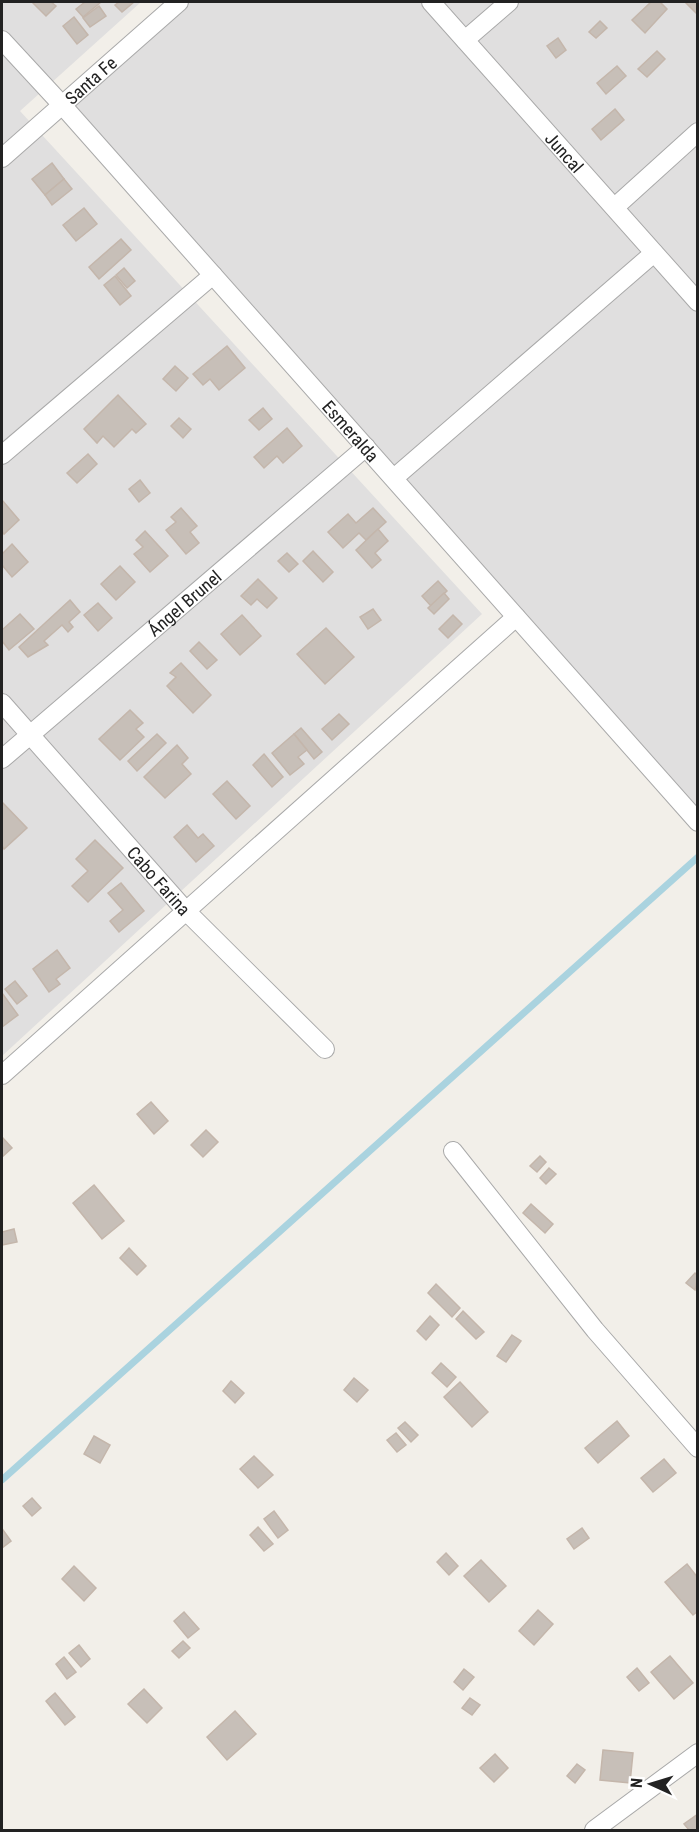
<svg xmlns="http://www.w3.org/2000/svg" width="699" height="1832" font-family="'Roboto Condensed',sans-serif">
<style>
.residential{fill:#e0dfdf}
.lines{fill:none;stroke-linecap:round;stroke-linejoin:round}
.stream{stroke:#aad3df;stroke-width:7}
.building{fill:#c7bfb8;stroke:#c4b6ab;stroke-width:1.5}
.street-casing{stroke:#a9a9a9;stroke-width:20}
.street{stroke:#fff;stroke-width:18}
.labels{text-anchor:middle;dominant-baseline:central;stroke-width:4.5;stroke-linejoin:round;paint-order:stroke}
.street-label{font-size:18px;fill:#222;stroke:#fff}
</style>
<rect width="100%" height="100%" fill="#f2efe9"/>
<!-- residential -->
<g class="residential">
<path d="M2,2H141L20,111L482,614L2,1056Z"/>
<path d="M179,2H697V822L63,106Z"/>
</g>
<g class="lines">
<!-- stream -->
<path class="stream" d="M2,1480L698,857"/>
</g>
<!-- building -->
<g class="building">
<path d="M32,2H51L56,6L46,16Z"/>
<path d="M85,2H101L83,17L76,9Z"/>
<path d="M119,2H134L122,12L115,5Z"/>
<path d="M651,2H660L667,9L645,33L632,20Z"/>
<path d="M685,2H698V13L697,14Z"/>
<path d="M99,6L106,16L90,27L83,18Z"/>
<path d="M74,17L88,35L77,44L63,26Z"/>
<path d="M600,21L607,28L596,38L589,32Z"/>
<path d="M558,38L566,50L556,58L547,46Z"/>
<path d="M657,51L665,59L647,77L638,69Z"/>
<path d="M617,66L626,76L606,94L597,83Z"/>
<path d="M615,109L624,120L601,140L592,129Z"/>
<path d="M52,163L64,179L45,195L32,179Z"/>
<path d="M64,179L72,189L52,205L45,195Z"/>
<path d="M84,208L97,224L76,241L63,225Z"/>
<path d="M121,239L131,250L99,279L89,267Z"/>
<path d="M124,268L135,281L127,288L116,275Z"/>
<path d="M115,276L131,296L120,305L104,285Z"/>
<path d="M227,346L245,368L219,390L210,379L203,385L193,374Z"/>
<path d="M175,366L188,378L176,391L163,379Z"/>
<path d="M118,395L146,424L136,433L132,429L114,447L103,436L97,443L84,429Z"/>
<path d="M263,408L272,419L259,430L249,420Z"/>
<path d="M179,418L191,429L183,438L171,426Z"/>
<path d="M287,428L302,446L283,463L277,456L264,468L254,457Z"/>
<path d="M88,454L97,464L77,483L67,473Z"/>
<path d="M140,480L150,493L139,502L129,489Z"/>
<path d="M2,500L19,520L4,534L2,531Z"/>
<path d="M181,508L197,526L190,532L199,543L186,554L166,530L176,522L171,517Z"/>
<path d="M373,508L386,522L366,540L359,533L343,548L328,532L348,514L356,523Z"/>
<path d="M378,529L388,541L375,553L381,560L372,568L356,550Z"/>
<path d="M145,531L168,556L150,572L134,554L143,547L136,540Z"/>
<path d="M12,544L28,562L12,577L2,565V554Z"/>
<path d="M313,551L333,572L323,582L303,561Z"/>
<path d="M287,553L298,564L289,572L278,561Z"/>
<path d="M120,566L135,582L116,600L101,584Z"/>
<path d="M258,579L277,598L267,608L257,599L251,605L241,596Z"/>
<path d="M438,581L447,591L431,606L422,596Z"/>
<path d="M444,593L449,599L434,614L428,608Z"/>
<path d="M70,600L80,612L69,622L73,627L68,632L62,625L44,641L48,645L28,657L19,647Z"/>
<path d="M98,603L112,618L98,631L84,615Z"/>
<path d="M373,609L381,620L368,629L360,617Z"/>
<path d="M20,614L34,629L9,650L2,641V630Z"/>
<path d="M242,615L261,636L240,655L221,634Z"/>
<path d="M453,615L462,624L448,638L439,629Z"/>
<path d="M326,628L354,657L325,684L297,654Z"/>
<path d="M199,642L217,660L207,669L190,651Z"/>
<path d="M181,663L211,695L193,713L167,686L176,677L170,673Z"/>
<path d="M130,710L143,723L136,729L144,737L120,760L99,739Z"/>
<path d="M339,714L349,724L332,740L322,729Z"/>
<path d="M301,728L322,752L314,759L294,734Z"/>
<path d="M157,734L166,743L137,771L128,761Z"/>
<path d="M294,734L307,750L298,757L304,764L290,775L272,753Z"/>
<path d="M177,745L188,758L182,764L191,774L165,798L144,777Z"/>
<path d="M264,754L283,777L272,787L253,765Z"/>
<path d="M227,781L250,806L236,819L213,794Z"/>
<path d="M2,802L27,828L4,849L2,846Z"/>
<path d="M187,825L198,838L203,834L214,846L196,862L174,837Z"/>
<path d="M95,840L123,868L88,902L72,886L88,871L76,859Z"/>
<path d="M121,883L144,911L119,932L110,921L123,910L108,893Z"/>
<path d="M57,950L70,968L56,979L60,984L49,992L33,969Z"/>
<path d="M15,981L27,996L17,1004L5,989Z"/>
<path d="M2,993L18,1015L2,1027Z"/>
<path d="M151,1102L168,1121L154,1134L137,1114Z"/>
<path d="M206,1130L218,1142L203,1157L191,1145Z"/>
<path d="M2,1137L12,1148L2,1157Z"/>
<path d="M540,1156L546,1162L537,1172L530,1166Z"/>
<path d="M549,1168L556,1174L546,1184L540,1178Z"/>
<path d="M94,1185L124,1221L102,1239L73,1203Z"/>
<path d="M531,1204L553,1224L545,1233L523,1213Z"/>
<path d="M14,1229L17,1242L2,1245V1232Z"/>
<path d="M129,1248L146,1266L137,1275L120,1258Z"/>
<path d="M695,1273L698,1276L695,1290L686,1283Z"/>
<path d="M436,1284L460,1308L452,1317L428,1293Z"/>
<path d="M463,1311L484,1332L476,1339L456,1319Z"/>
<path d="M430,1316L439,1325L426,1340L417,1331Z"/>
<path d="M512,1335L521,1341L506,1362L497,1356Z"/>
<path d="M441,1363L456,1377L447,1387L432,1373Z"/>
<path d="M354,1378L368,1390L357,1402L344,1390Z"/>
<path d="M231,1381L244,1393L235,1403L223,1391Z"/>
<path d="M460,1382L488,1412L472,1427L444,1397Z"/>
<path d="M617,1421L629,1436L598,1463L585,1448Z"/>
<path d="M405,1422L418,1435L411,1442L398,1428Z"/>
<path d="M396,1433L406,1445L397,1452L387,1440Z"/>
<path d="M94,1436L110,1445L100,1463L84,1454Z"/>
<path d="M254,1456L273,1475L258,1488L240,1469Z"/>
<path d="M664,1459L676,1473L653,1492L641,1478Z"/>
<path d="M32,1498L41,1508L32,1516L23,1506Z"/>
<path d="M274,1511L288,1530L278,1538L264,1519Z"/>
<path d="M258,1527L273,1544L264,1551L250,1535Z"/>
<path d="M582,1528L589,1538L574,1549L567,1539Z"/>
<path d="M3,1530L11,1541L2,1548V1531Z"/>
<path d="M446,1553L458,1566L449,1575L437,1562Z"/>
<path d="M481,1560L506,1586L489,1602L464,1576Z"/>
<path d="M687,1564L698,1578V1611L693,1615L665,1582Z"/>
<path d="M74,1566L96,1588L84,1601L62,1579Z"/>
<path d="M538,1610L553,1624L534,1645L519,1631Z"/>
<path d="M184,1612L199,1629L188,1638L174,1621Z"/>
<path d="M183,1641L190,1648L179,1658L172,1651Z"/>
<path d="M79,1645L90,1659L81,1667L69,1653Z"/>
<path d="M670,1656L693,1683L674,1699L651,1672Z"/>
<path d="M64,1657L76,1672L67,1679L56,1664Z"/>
<path d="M637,1668L649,1683L639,1691L627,1677Z"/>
<path d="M464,1669L474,1677L463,1690L454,1682Z"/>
<path d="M144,1689L162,1708L147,1723L128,1704Z"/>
<path d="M55,1693L75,1717L65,1725L46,1701Z"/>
<path d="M470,1698L480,1705L472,1715L462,1708Z"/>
<path d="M235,1711L256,1734L227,1760L207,1737Z"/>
<path d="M603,1750L633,1753L630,1783L600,1780Z"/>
<path d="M495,1754L508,1768L494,1782L480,1768Z"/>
<path d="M577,1764L585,1770L575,1783L567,1776Z"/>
<path d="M698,1814V1830H689L684,1824Z"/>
</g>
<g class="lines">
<!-- street casing -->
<g class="street-casing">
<g id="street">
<path id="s1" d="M431,2L698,302"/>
<path id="s2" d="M2,40L63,106L698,822"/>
<path d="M465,40L509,2"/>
<path id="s3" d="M2,158L179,2"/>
<path d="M615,207L698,132"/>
<path d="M2,455L213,275"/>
<path d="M394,478L654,253"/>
<path id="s4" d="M2,703L186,911L325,1049"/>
<path id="s5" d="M2,759L366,447"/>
<path d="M2,1075L516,617"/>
<path d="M453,1151L595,1330L698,1448"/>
<path d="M594,1830L698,1753"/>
</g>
</g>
<!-- street -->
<use href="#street" class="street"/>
</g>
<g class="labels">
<!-- street labels -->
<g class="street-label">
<text stroke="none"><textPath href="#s3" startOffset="118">Santa Fe</textPath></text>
<text stroke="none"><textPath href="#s1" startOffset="201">Juncal</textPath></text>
<text stroke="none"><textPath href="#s2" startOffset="524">Esmeralda</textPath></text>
<text stroke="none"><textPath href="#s5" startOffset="240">Ángel Brunel</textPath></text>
<text stroke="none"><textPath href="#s4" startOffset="237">Cabo Farina</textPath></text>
</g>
</g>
<!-- border -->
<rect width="699" height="1832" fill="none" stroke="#222222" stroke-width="6"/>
<!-- north arrow -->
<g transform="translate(651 1784) rotate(274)" stroke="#ffffff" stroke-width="4.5" paint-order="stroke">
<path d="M0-4.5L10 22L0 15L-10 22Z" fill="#222222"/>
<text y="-9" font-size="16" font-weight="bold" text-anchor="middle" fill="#222222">N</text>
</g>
</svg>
